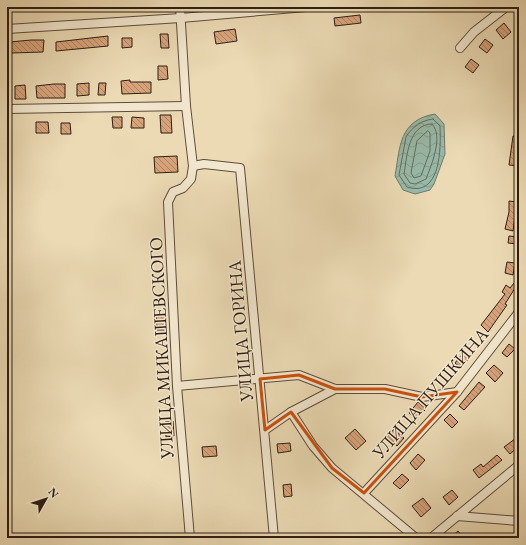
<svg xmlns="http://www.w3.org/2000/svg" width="526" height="545" font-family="'EB Garamond',serif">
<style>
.water{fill:url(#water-waves);stroke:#6e7c6d}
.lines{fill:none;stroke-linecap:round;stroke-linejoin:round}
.shore{stroke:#646c5e;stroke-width:1}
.building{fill:url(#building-back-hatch);stroke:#2f1e12}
.minor-casing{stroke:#5e4d3a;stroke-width:10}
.minor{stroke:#f2e7ce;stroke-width:8}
.marked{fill:none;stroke:#cc500d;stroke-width:3;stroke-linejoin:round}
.labels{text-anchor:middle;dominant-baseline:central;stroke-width:3;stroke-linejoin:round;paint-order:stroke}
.street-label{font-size:18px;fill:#2f1e12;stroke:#f2e7ce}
</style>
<defs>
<pattern id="water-waves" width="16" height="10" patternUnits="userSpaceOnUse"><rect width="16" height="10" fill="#98bbaa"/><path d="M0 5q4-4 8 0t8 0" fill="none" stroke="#83a091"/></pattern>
<pattern id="building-back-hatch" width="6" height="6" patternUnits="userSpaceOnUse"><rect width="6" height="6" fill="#d7a37b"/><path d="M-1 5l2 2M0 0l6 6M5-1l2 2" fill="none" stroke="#af8463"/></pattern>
</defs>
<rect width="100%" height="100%" fill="#ebdab4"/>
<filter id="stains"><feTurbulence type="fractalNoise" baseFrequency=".005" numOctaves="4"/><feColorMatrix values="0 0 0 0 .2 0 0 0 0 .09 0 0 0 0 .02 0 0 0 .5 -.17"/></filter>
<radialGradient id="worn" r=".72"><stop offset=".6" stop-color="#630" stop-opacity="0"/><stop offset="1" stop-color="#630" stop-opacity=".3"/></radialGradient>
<!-- water -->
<path class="water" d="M435,114L444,124L445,154L434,184L430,190L415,194L403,190L395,176C400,147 399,120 435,114Z"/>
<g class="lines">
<!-- shore -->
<g class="shore">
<path d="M433,119L440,126C441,148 441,198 407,187L399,175L406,137C412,127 422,120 433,119Z"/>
<path d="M432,124C444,136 431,166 426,179L415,184L410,183L404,174C407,157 408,124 432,124Z"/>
<path d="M428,131L430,133V151L421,176L414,178L411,173L417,141Z"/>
</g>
</g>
<!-- building -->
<g class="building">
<path d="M360,15L361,23L335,26L334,18Z"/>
<path d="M504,23L511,32L503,39L496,30Z"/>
<path d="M235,29L237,41L216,44L214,32Z"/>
<path d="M160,34H168L169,48H161Z"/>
<path d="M108,36V46L56,51V42Z"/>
<path d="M122,38H132V47L122,48Z"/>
<path d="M485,39L493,45L487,53L479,47Z"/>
<path d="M31,40H44L43,52L11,53L10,42Z"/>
<path d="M471,59L479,65L473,73L465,67Z"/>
<path d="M158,66H167L168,79L158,80Z"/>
<path d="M130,80V82H151V93L122,94L121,81Z"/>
<path d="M89,83V95L77,96V84Z"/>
<path d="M99,83H106L105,95H98Z"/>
<path d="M54,84H65V98H37L36,86Z"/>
<path d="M25,85L26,99H15V86Z"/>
<path d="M160,115H171L172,133H161Z"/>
<path d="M112,117H122V128H113Z"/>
<path d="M132,117L144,118V128H131Z"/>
<path d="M36,122H48L49,133H36Z"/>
<path d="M61,123H70L71,134H61Z"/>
<path d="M513,136L519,137V166L509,165Z"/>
<path d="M177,156L178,172L155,173L154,157Z"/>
<path d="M509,201L517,202L513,231L505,229L509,212Z"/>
<path d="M509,236L519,237L517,244L508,243Z"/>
<path d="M507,262L515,263L513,275L505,273Z"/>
<path d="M514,283L517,285L505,304L507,305L488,332L481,325L505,294L502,292L506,285L510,288Z"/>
<path d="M156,315H166L167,330H157Z"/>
<path d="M509,344L515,349L507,357L502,353Z"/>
<path d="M463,353L469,358L461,368L455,363Z"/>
<path d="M494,365L503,373L495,382L486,373Z"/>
<path d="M479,382L485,387L464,410L459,406Z"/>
<path d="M418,402L426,409L416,419L409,413Z"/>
<path d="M450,414L458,422L452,428L444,420Z"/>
<path d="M173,421L174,436L166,437L165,422Z"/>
<path d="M355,429L366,441L356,450L345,438Z"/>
<path d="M394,429L404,438L397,446L387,437Z"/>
<path d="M519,436V446L510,454L504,447Z"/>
<path d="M290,443L291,451L278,453L277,444Z"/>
<path d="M216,446L217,456L203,457L202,447Z"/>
<path d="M418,454L425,460L416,470L410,463Z"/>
<path d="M497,455L502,460L479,478L473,470L481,464L483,467Z"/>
<path d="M402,474L409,480L400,489L393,483Z"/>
<path d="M291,484L292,496L284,497L283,485Z"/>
<path d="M452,490L458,497L449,505L443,497Z"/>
<path d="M423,498L431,508L421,517L412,506Z"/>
<path d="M458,531L464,538H450Z"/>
</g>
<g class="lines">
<!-- minor casing -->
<g class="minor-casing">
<g id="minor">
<path d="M180,7L186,106L193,166L191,179L183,188L173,192L168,202L177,386L190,538"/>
<path d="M7,29L181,18L306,7"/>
<path d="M460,48L474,32L506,7"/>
<path d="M7,109L186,106"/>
<path d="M193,166L204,164L240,168L274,538"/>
<path d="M177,386L299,375L335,389H385L422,397L457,392"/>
<path d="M291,412L313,446L332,468L416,538"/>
<path d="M265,430L291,412L335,389"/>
<path d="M364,493L457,392L519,312"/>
<path d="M457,516L519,521"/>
<path d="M431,538L519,465"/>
</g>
</g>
<!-- minor -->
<use href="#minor" class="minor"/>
</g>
<!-- marked area -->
<path class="marked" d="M299,375L335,389H385L422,397L457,392L364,493L332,468L291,412L265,430L260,379Z"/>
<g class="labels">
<!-- street labels -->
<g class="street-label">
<text transform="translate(240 331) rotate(-95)">УЛИЦА ГОРИНА</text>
<text transform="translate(161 348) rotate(-93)">УЛИЦА МИКАШЕВСКОГО</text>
<text transform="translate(430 393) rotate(-49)">УЛИЦА ПУШКИНА</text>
</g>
</g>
<!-- margin -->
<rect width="526" height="545" fill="none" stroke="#ebdab4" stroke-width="24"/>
<rect x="8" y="8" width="510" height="529" fill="none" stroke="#2f1e12" stroke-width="2"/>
<rect x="12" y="12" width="502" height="521" fill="none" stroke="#2f1e12"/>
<!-- north arrow -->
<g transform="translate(46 499) rotate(51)" stroke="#f2e7ce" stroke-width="3" paint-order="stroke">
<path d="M0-3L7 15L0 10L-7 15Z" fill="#2f1e12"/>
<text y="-6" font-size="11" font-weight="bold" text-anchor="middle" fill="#2f1e12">N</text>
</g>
<rect width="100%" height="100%" filter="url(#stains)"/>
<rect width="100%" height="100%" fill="url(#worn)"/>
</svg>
